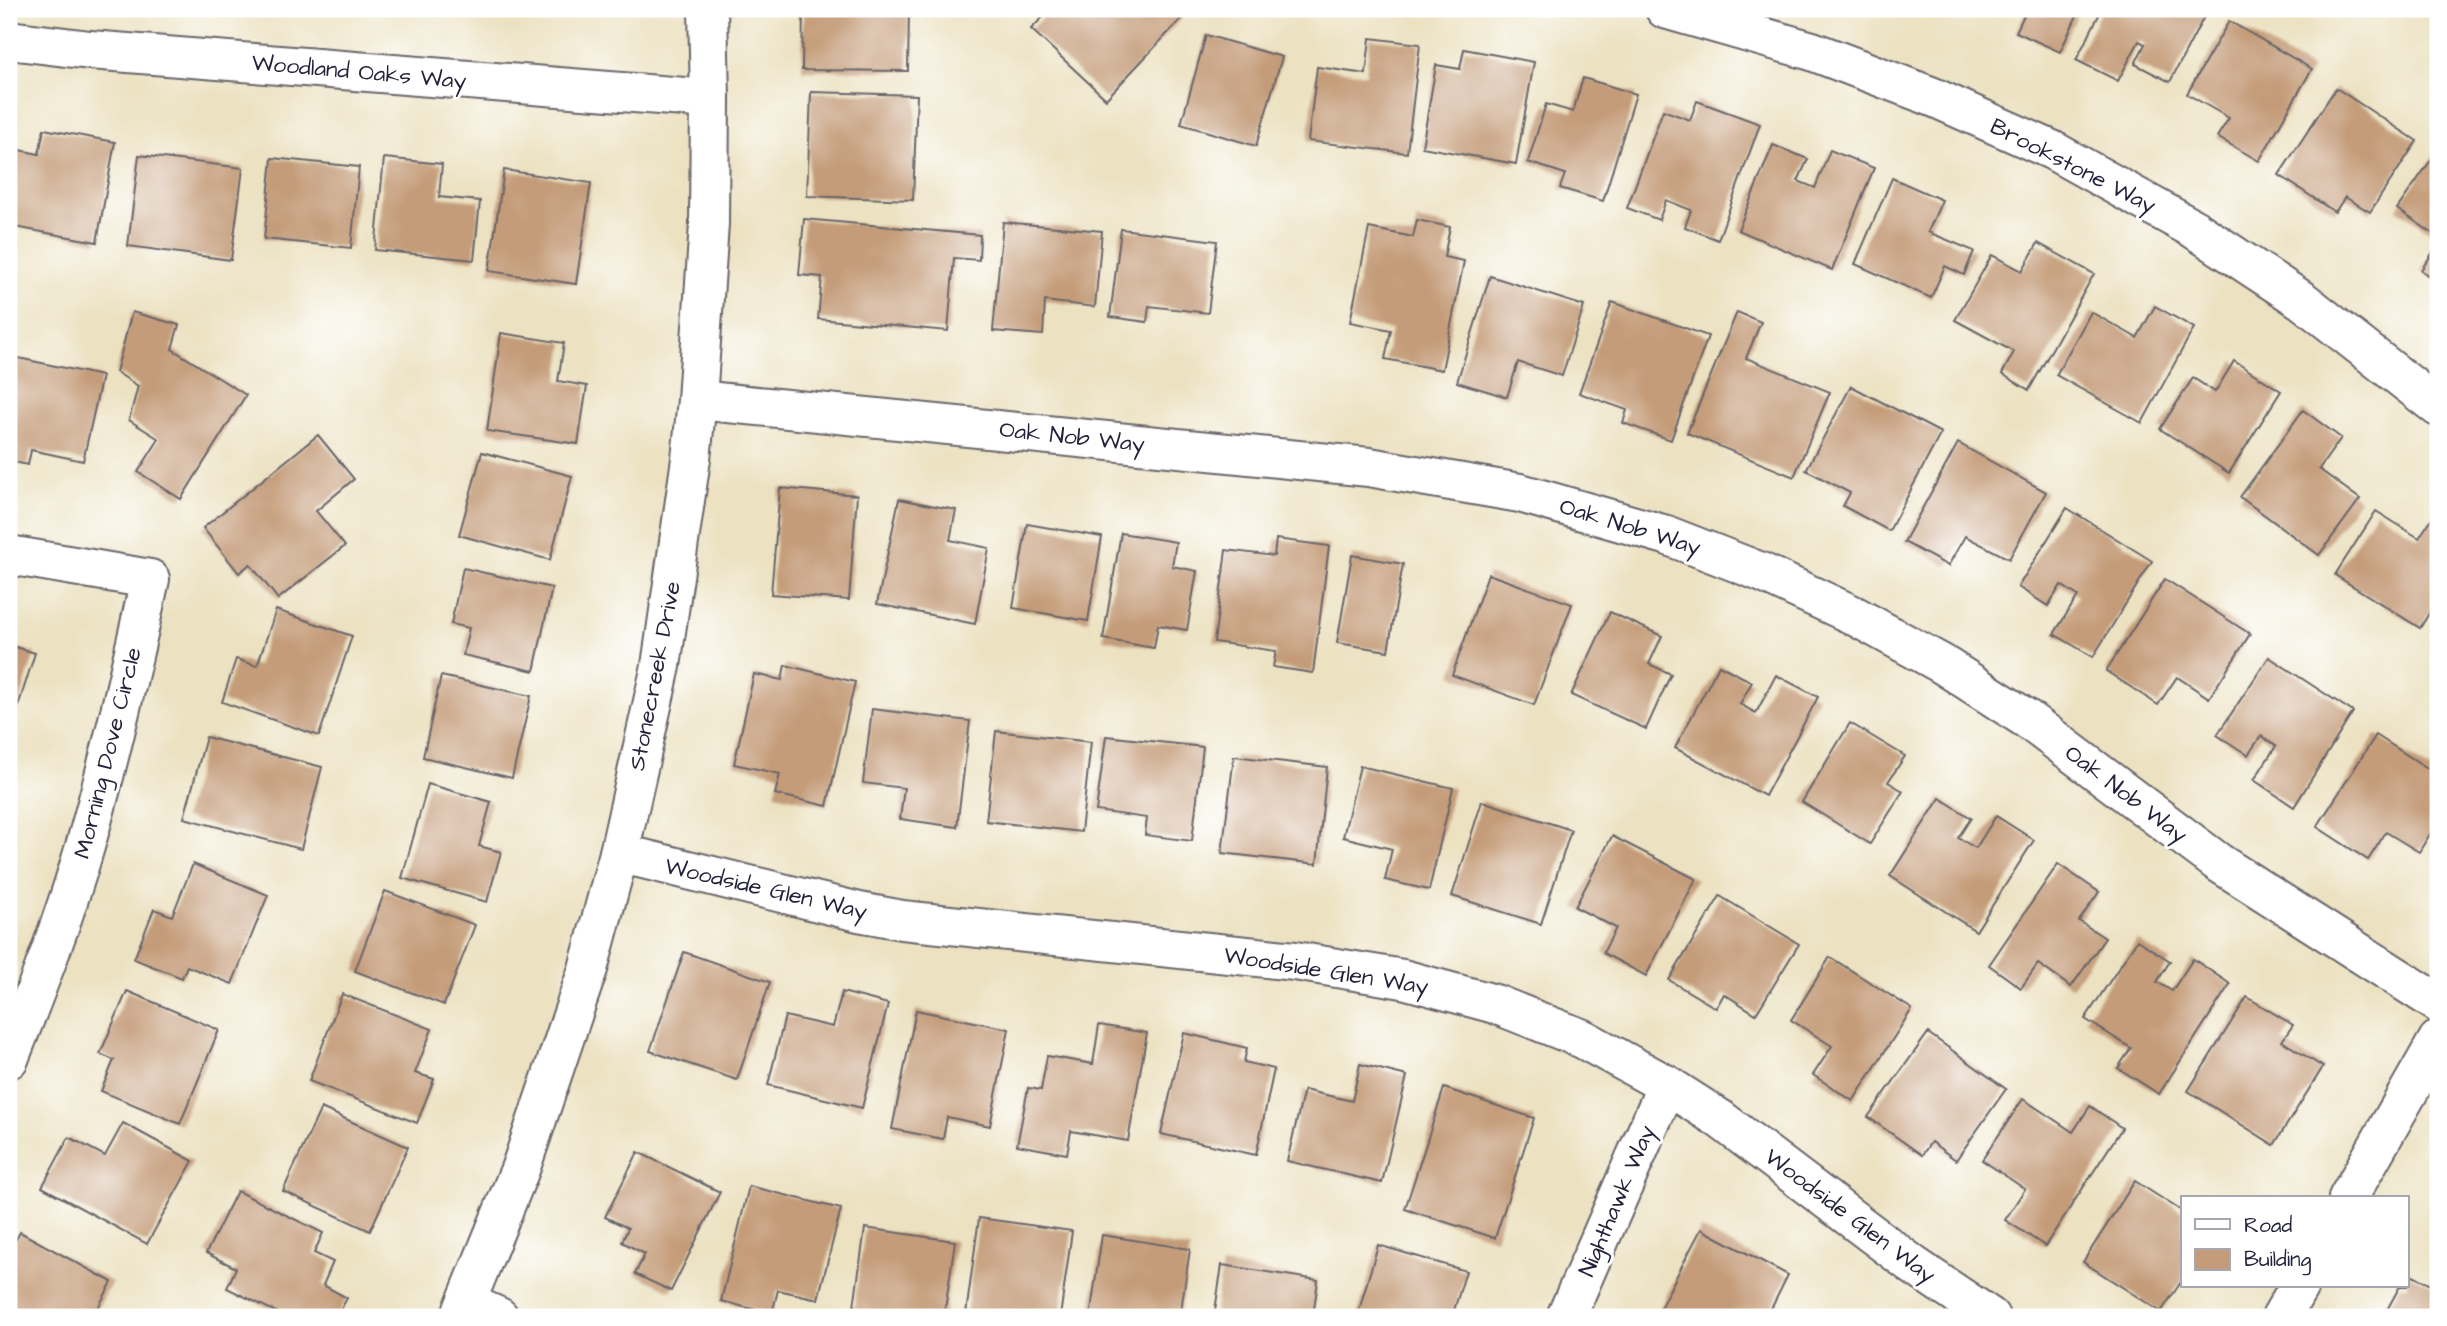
<svg xmlns="http://www.w3.org/2000/svg" width="2447" height="1326" font-family="'Architects Daughter',sans-serif">
<style>
.building{fill:#c49c79}
.lines{fill:none;stroke-linecap:round;stroke-linejoin:round}
.minor-casing{stroke:#69656a;stroke-width:42}
.minor{stroke:#fff;stroke-width:38}
.labels{text-anchor:middle;dominant-baseline:central;stroke-width:6;stroke-linejoin:round;paint-order:stroke}
.street-label{font-size:23px;fill:#22223b;stroke:#fff}
</style>
<rect width="100%" height="100%" fill="#fff"/>
<filter id="ink" filterUnits="userSpaceOnUse"><feTurbulence type="fractalNoise" baseFrequency=".0143" numOctaves="2"/><feDisplacementMap in="SourceGraphic" scale="14" xChannelSelector="R" yChannelSelector="G"/><feConvolveMatrix kernelMatrix="1 2 1 2 8 2 1 2 1" color-interpolation-filters="sRGB"/></filter>
<filter id="wash" filterUnits="userSpaceOnUse"><feTurbulence type="fractalNoise" baseFrequency=".00686" numOctaves="4" result="noise"/><feDisplacementMap in="SourceGraphic" scale="28" xChannelSelector="R" yChannelSelector="G"/><feGaussianBlur stdDeviation="1.57" result="paint"/><feColorMatrix in="noise" values="0 0 0 0 0 0 0 0 0 0 0 0 0 0 0 0 0 1.4 0 .05"/><feComposite in="paint" operator="in"/></filter>
<g filter="url(#wash)">
<rect width="100%" height="100%" fill="#ece2c2"/>
<g id="blocks">
<!-- building -->
<g class="building">
<path d="M803,9H909L908,71L802,70Z"/>
<path d="M1051,9H1175L1183,17L1106,99L1031,29Z"/>
<path d="M2017,9H2080L2060,52L2016,32L2025,13Z"/>
<path d="M2102,9H2203L2207,11L2170,82L2135,64L2145,44L2139,41L2118,81L2076,60Z"/>
<path d="M2229,21L2312,69L2259,161L2217,137L2229,118L2187,94Z"/>
<path d="M1206,35L1282,57L1256,146L1181,124Z"/>
<path d="M1370,38L1420,44L1407,153L1308,141L1317,67L1366,74Z"/>
<path d="M1464,49L1534,62L1516,164L1422,147L1436,65L1460,69Z"/>
<path d="M1583,78L1636,94L1603,201L1560,188L1565,174L1528,162L1546,104L1573,112Z"/>
<path d="M2336,88L2417,141L2370,212L2345,197L2335,212L2279,175Z"/>
<path d="M811,92L917,95L913,200L807,196Z"/>
<path d="M1697,101L1760,124L1718,240L1685,227L1691,210L1666,200L1659,220L1627,208L1663,110L1690,120Z"/>
<path d="M44,129L115,142L97,242L9,226V148L39,154Z"/>
<path d="M1773,145L1808,159L1798,181L1815,188L1830,150L1874,168L1832,270L1738,230Z"/>
<path d="M2438,150V237L2397,209Z"/>
<path d="M139,155L243,168L231,260L128,246Z"/>
<path d="M272,158L359,167L351,248L264,239Z"/>
<path d="M384,158L442,164L439,197L480,201L474,260L375,250Z"/>
<path d="M504,170L591,183L576,284L489,271Z"/>
<path d="M1892,178L1942,200L1928,232L1974,251L1964,275L1945,266L1931,298L1855,264Z"/>
<path d="M804,219L980,235L979,260L954,258L948,331L818,319L822,277L799,275Z"/>
<path d="M1417,220L1450,227L1444,257L1464,261L1442,370L1385,359L1391,330L1350,322L1369,228L1413,237Z"/>
<path d="M1003,222L1102,231L1095,307L1045,301L1043,335L993,331Z"/>
<path d="M1121,229L1217,241L1208,313L1149,306L1147,322L1110,317Z"/>
<path d="M2038,243L2094,274L2029,390L2002,374L2014,352L1955,320L1992,255L2022,271Z"/>
<path d="M2438,245V283L2421,270Z"/>
<path d="M1490,276L1584,306L1562,376L1518,362L1507,397L1457,382Z"/>
<path d="M1612,302L1708,336L1671,440L1623,423L1627,410L1579,393Z"/>
<path d="M2155,306L2194,328L2142,423L2056,375L2091,312L2137,338Z"/>
<path d="M132,312L179,325L172,349L246,395L181,499L138,472L159,439L129,420L138,386L116,372Z"/>
<path d="M1737,312L1761,322L1746,358L1830,392L1794,477L1687,433Z"/>
<path d="M501,333L564,343L558,381L587,386L578,444L487,431Z"/>
<path d="M9,356L102,376L83,461L31,450L28,465L9,461Z"/>
<path d="M2234,361L2281,391L2229,473L2160,429L2193,378L2215,392Z"/>
<path d="M1851,386L1941,433L1889,531L1843,506L1850,493L1806,470Z"/>
<path d="M2303,410L2341,438L2319,469L2360,499L2319,555L2240,497Z"/>
<path d="M318,435L354,479L316,511L345,546L278,599L250,564L239,573L203,528Z"/>
<path d="M1958,443L2046,492L2009,559L1965,536L1948,566L1904,542Z"/>
<path d="M482,452L572,476L550,560L459,535Z"/>
<path d="M780,488L857,495L849,600L771,594Z"/>
<path d="M899,499L956,510L950,540L989,548L975,624L877,604Z"/>
<path d="M2067,508L2152,561L2093,657L2054,634L2078,596L2061,585L2048,606L2018,587Z"/>
<path d="M2438,509V599L2420,628L2335,575L2376,511L2419,538Z"/>
<path d="M1027,524L1102,537L1088,621L1013,608Z"/>
<path d="M1121,533L1176,542L1172,566L1197,571L1187,630L1158,625L1154,648L1103,639Z"/>
<path d="M1276,539L1329,546L1313,673L1273,667L1276,651L1214,642L1226,550L1274,556Z"/>
<path d="M1352,555L1403,564L1388,651L1337,643Z"/>
<path d="M463,568L552,588L534,671L463,655L469,628L451,624Z"/>
<path d="M1488,574L1572,604L1534,705L1452,675Z"/>
<path d="M2165,579L2250,634L2209,698L2177,677L2158,705L2106,671Z"/>
<path d="M276,610L352,636L319,736L222,702L236,659L257,666Z"/>
<path d="M1610,612L1662,636L1649,664L1671,674L1646,729L1571,695Z"/>
<path d="M9,645L35,653L9,735Z"/>
<path d="M2269,657L2353,712L2294,807L2254,780L2276,746L2261,736L2248,755L2217,735Z"/>
<path d="M785,665L855,682L827,806L775,794L780,774L734,764L754,674L782,680Z"/>
<path d="M1719,665L1752,682L1740,704L1756,713L1776,675L1818,697L1765,796L1675,748Z"/>
<path d="M441,676L531,696L512,778L423,757Z"/>
<path d="M872,709L970,721L957,827L900,819L904,788L863,783Z"/>
<path d="M1850,723L1905,756L1888,782L1903,791L1870,844L1802,802Z"/>
<path d="M996,731L1091,742L1081,832L986,821Z"/>
<path d="M2376,735L2438,775V821L2419,852L2386,832L2368,860L2317,827Z"/>
<path d="M1106,736L1203,747L1192,841L1145,835L1147,818L1096,811Z"/>
<path d="M206,737L322,767L301,849L184,818Z"/>
<path d="M1234,756L1327,767L1317,864L1222,853Z"/>
<path d="M1360,766L1453,788L1429,890L1385,880L1392,849L1343,837Z"/>
<path d="M428,784L491,802L479,846L501,852L487,902L402,878Z"/>
<path d="M1940,798L1971,818L1958,838L1976,848L1996,816L2034,840L1976,931L1890,876Z"/>
<path d="M1482,801L1571,830L1541,924L1452,896Z"/>
<path d="M1612,836L1696,879L1646,976L1603,953L1616,928L1575,907Z"/>
<path d="M193,864L268,895L232,984L187,966L182,978L134,959L154,909L172,916Z"/>
<path d="M2058,864L2099,892L2079,921L2105,938L2071,987L2038,964L2021,988L1989,965Z"/>
<path d="M385,891L475,925L444,1005L355,971Z"/>
<path d="M1720,896L1799,944L1756,1014L1724,994L1716,1008L1669,980Z"/>
<path d="M2137,940L2170,961L2157,982L2172,991L2193,959L2230,984L2159,1094L2118,1068L2131,1048L2085,1019Z"/>
<path d="M684,952L770,982L737,1080L650,1051Z"/>
<path d="M1830,957L1912,1009L1853,1101L1813,1075L1832,1046L1791,1020Z"/>
<path d="M127,991L219,1030L180,1124L101,1091L114,1060L100,1054Z"/>
<path d="M842,992L888,1004L862,1108L768,1085L785,1016L833,1027Z"/>
<path d="M342,994L432,1029L415,1073L434,1079L417,1123L309,1081Z"/>
<path d="M2247,997L2293,1025L2282,1041L2323,1067L2274,1145L2188,1091Z"/>
<path d="M916,1010L1009,1029L990,1126L947,1117L943,1139L892,1129Z"/>
<path d="M1099,1025L1147,1033L1128,1141L1071,1131L1067,1154L1017,1145L1028,1088L1041,1090L1047,1056L1093,1064Z"/>
<path d="M1184,1033L1247,1048L1244,1062L1274,1069L1256,1155L1161,1134Z"/>
<path d="M1928,1033L2006,1089L1956,1160L1931,1142L1922,1155L1868,1117Z"/>
<path d="M1360,1064L1407,1076L1382,1183L1287,1161L1304,1090L1352,1101Z"/>
<path d="M1444,1088L1534,1118L1495,1238L1405,1209Z"/>
<path d="M2023,1099L2073,1132L2090,1106L2122,1128L2045,1246L2005,1220L2025,1189L1982,1160Z"/>
<path d="M321,1108L408,1147L370,1231L283,1191Z"/>
<path d="M123,1123L193,1161L147,1244L42,1187L69,1137L105,1156Z"/>
<path d="M638,1152L720,1192L671,1291L635,1274L645,1254L622,1242L628,1228L605,1217Z"/>
<path d="M2135,1181L2183,1212V1279L2161,1312L2083,1262Z"/>
<path d="M749,1186L841,1209L818,1299L778,1290L772,1314L721,1301Z"/>
<path d="M237,1191L323,1233L314,1253L333,1262L323,1285L347,1298L337,1317H286L227,1288L236,1268L206,1253Z"/>
<path d="M979,1218L1072,1231L1060,1317H991L966,1314Z"/>
<path d="M865,1228L955,1241L944,1317H873L853,1314Z"/>
<path d="M1701,1229L1788,1275L1767,1317H1672L1659,1310Z"/>
<path d="M20,1232L112,1282L93,1317H9V1252Z"/>
<path d="M1102,1235L1190,1249L1180,1317L1150,1312L1149,1317H1090Z"/>
<path d="M1378,1245L1466,1271L1452,1317H1357Z"/>
<path d="M1222,1265L1318,1280L1313,1317H1214Z"/>
<path d="M2407,1273L2435,1287L2438,1282V1317H2383L2400,1286H2407Z"/>
</g>
</g>
</g>
<g filter="url(#ink)">
<use href="#blocks" fill-opacity="0" stroke="#69656a" stroke-width="2"/>
<g class="lines">
<!-- minor casing -->
<g class="minor-casing">
<g id="minor">
<path d="M1665,9L1812,51L1933,97L2052,150L2194,229L2303,301L2438,407"/>
<path d="M9,40L90,50L710,99"/>
<path d="M697,400L1369,467L1520,493L1666,535L1761,572L1853,615L1942,664L2027,719L2219,863L2438,1003"/>
<path d="M9,555L150,579C131,667 111,756 86,843C65,917 37,988 9,1059"/>
<path d="M619,853L859,912L902,920L1295,961L1403,979L1495,1004L1583,1039L1667,1085L1720,1119L1913,1265L1990,1317"/>
<path d="M2348,1198L2438,1040"/>
<path d="M467,1303L499,1317"/>
<path d="M460,1317L521,1167L588,969L619,853L661,666L691,459L697,400L709,224L710,99L708,9"/>
<path d="M1566,1317L1667,1085"/>
<path d="M2281,1317L2299,1286"/>
</g>
</g>
<!-- minor -->
<use href="#minor" class="minor"/>
</g>
</g>
<g class="labels">
<!-- street labels -->
<g class="street-label">
<text transform="translate(359 72) rotate(5)">Woodland Oaks Way</text>
<text transform="translate(2073 166) rotate(27)">Brookstone Way</text>
<text transform="translate(1072 437) rotate(6)">Oak Nob Way</text>
<text transform="translate(1630 527) rotate(17)">Oak Nob Way</text>
<text transform="translate(655 676) rotate(-79)">Stonecreek Drive</text>
<text transform="translate(108 753) rotate(-76)">Morning Dove Circle</text>
<text transform="translate(2126 794) rotate(37)">Oak Nob Way</text>
<text transform="translate(766 889) rotate(13)">Woodside Glen Way</text>
<text transform="translate(1326 971) rotate(9)">Woodside Glen Way</text>
<text transform="translate(1617 1201) rotate(-67)">Nighthawk Way</text>
<text transform="translate(1850 1216) rotate(37)">Woodside Glen Way</text>
</g>
</g>
<!-- margin -->
<rect width="2447" height="1326" fill="none" stroke="#fff" stroke-width="35"/>
<!-- legend -->
<rect x="2181" y="1196" width="228" height="91" fill="#ffffff" stroke="#a7a7b1" stroke-width="2"/>
<rect x="2195" y="1219" width="35" height="10" fill="#ffffff" stroke="#a7a7b1" stroke-width="2"/>
<text x="2244" y="1232" font-size="21" fill="#22223b">Road</text>
<rect x="2195" y="1249" width="35" height="21" fill="#c49c79" stroke="#a7a7b1" stroke-width="2"/>
<text x="2244" y="1266" font-size="21" fill="#22223b">Building</text>
</svg>
